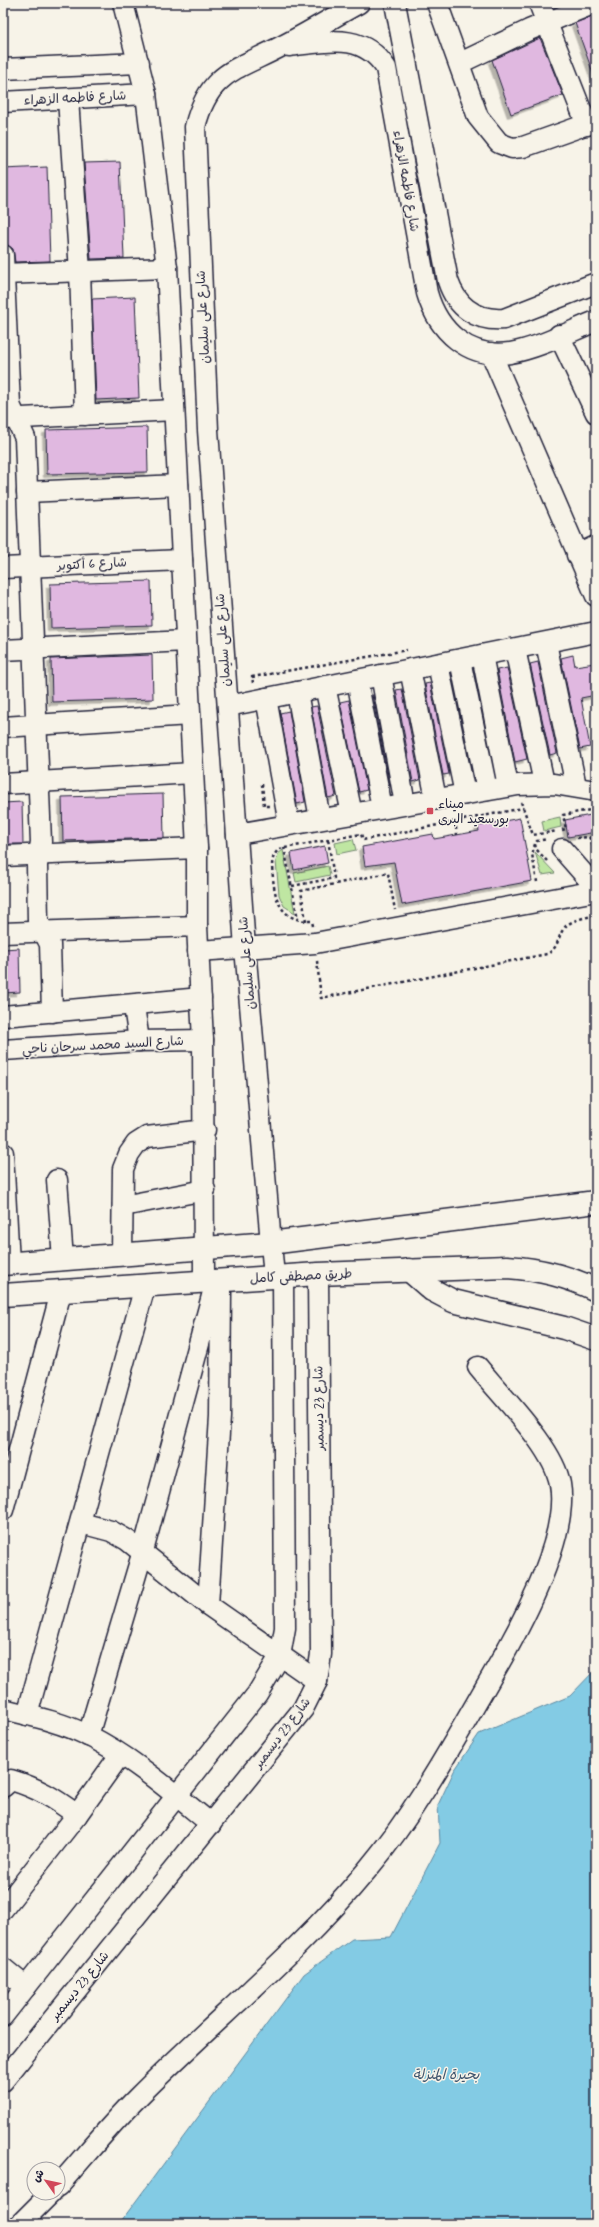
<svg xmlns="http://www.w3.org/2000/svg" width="599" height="2227" font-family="Mynerve,'Playpen Sans Arabic',sans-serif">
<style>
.green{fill:#bfe6a2;stroke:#70846e}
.water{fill:#83cbe4;stroke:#5c87a0}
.building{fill:#e0b8e0;stroke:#22223b;filter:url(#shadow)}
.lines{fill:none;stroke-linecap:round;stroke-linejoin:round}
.minor-casing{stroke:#22223b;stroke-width:23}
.major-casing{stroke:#22223b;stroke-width:25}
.highway-casing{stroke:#22223b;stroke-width:25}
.path{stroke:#22223b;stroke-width:2.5;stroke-dasharray:3 3;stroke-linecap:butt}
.minor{stroke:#f7f3e8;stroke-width:20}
.major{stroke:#f7f3e8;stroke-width:22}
.highway{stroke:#f7f3e8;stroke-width:22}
.poi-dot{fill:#d1495b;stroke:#f7f3e8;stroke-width:1.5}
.labels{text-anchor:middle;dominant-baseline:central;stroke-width:3;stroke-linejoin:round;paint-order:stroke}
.street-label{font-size:13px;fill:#22223b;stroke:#f7f3e8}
.poi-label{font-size:13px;fill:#22223b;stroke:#f7f3e8;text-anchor:start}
.water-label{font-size:14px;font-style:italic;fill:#3f556e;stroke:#f7f3e8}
</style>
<defs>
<filter id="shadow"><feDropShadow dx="-3.5" dy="3.5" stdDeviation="0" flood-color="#0004"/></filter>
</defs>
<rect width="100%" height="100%" fill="#f7f3e8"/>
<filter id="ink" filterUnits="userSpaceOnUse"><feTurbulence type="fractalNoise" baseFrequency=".025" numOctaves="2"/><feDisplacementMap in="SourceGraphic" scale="8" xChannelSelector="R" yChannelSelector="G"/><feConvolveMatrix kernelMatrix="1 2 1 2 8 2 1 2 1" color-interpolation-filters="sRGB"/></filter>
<g filter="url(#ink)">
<!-- green -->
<g class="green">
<path d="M560,817L561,827L544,831L542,821Z"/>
<path d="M353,839L356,850L337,854L335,843Z"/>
<path d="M283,850L295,913L284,906L279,895L276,861L278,854Z"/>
<path d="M535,852L555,873L542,875Z"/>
<path d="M328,866L330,875L296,882L294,873Z"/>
</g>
<!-- water -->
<path class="water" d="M596,1669V2224H119L304,1974L352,1939L391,1937L440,1843L438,1805L454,1771L479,1734L570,1696Z"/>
<!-- building -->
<g class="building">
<path d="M596,15V76H594L575,23Z"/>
<path d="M540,38L563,95L511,114L492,60Z"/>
<path d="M120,162L124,258L91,259L84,163Z"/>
<path d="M47,167L50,261L15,262L13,249L6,244L3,169Z"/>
<path d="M135,297L139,398L96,400L92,299Z"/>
<path d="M147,427L148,472L47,474L46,430Z"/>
<path d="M151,581L152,625L51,628L50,584Z"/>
<path d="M152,655L153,699L52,702L51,659Z"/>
<path d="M573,655L575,666L595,663L596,672V695L581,698L590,747L580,749L561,658Z"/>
<path d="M538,662L557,753L550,755L530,664Z"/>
<path d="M507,668L527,759L515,762L497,670Z"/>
<path d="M430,683L449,774L443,775L425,684Z"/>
<path d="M402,689L420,780L413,782L396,690Z"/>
<path d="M372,695H373L390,786H389Z"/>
<path d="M349,700L367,790L359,792L340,702Z"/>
<path d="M317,706L336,796L328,798L311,707Z"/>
<path d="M289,711L305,802L297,804L280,713Z"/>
<path d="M163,794L164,838L63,841L62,797Z"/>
<path d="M22,802L23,844H3V803Z"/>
<path d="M596,814V832L568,837L565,820Z"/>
<path d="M520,818L532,881L402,905L394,862L365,866L362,847L433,834L434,839L479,831L478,826Z"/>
<path d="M325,846L328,863L294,870L291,853Z"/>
<path d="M19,948L20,992L3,993V949Z"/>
</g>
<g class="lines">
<!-- minor casing -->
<g class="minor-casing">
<g id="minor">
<path d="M123,3L146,94L167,268L197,848V926L203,1040L204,1282"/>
<path d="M395,3L448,281C457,308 476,321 504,319L596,283"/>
<path d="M437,3L478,117L499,143L512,148L523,147L596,121"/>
<path d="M539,3L587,125"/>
<path d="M289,46C326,42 362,31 386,68L427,293C438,331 468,359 510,353C539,348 569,332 596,321"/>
<path d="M460,63L529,30L595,3"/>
<path d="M3,69L139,63"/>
<path d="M68,99L80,271L85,415"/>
<path d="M3,102L146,94"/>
<path d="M3,255L10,405L25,438L41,842L37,865L38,921L50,944L52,1012"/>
<path d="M3,274L167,268"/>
<path d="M559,335L596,413"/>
<path d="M491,353L596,596"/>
<path d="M3,419L174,410"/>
<path d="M27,492L178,485"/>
<path d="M577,555L596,546"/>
<path d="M3,568L182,560"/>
<path d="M546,643L576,786"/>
<path d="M515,649L544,783"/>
<path d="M3,650L186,641"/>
<path d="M482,655L508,786"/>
<path d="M460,660L487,790"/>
<path d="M438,664L465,794"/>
<path d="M410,669L436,799"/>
<path d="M381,675L405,804"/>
<path d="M357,680L382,808"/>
<path d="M325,686L352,814"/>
<path d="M297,692L320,819"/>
<path d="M266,698L289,824"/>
<path d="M228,706L596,632"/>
<path d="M3,727L190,715"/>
<path d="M3,784L193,773"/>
<path d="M237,834L518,785L554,784L596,791"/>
<path d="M562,849L596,888"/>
<path d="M3,856L197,848"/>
<path d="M3,933L197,926"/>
<path d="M198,951L315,943L596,891"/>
<path d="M134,1006L139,1041"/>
<path d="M3,1016L201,998"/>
<path d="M3,1050L139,1041L203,1040"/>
<path d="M3,1153L9,1263"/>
<path d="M57,1180L63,1259"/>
<path d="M123,1206L205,1190"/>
<path d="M122,1254L123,1169L129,1154L136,1144L147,1137L205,1130"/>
<path d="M274,1277L245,948L208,430L195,127C209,71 237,70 282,46C308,33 333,17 359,3"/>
<path d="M3,1510L61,1292"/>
<path d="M81,1523L111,1531L127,1540L208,1605L317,1681"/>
<path d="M208,1605L220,1417L221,1289"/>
<path d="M3,1709C32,1716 61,1722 87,1735C132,1757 173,1793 211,1824"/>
<path d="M27,1715L145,1286"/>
<path d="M88,1736L143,1551L216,1281"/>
<path d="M3,1787L11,1780C38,1788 54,1798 77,1815"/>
<path d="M3,1909L77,1815L120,1755"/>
<path d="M3,1968L26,1987"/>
<path d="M3,2016L257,1694L280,1656L285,1628L283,1276"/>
<path d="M3,2081L303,1709L317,1681L321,1654L318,1274"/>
<path d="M58,2186C84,2157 109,2126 137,2098C213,2021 298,1954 367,1870C420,1807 459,1732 500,1662C525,1618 569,1535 560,1484C554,1448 502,1397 478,1367"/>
<path d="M20,2224L51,2193"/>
</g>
</g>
<!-- major casing -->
<g class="major-casing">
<g id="major">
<path d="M3,1264L270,1243L596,1202"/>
<path d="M3,1295L318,1274L507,1267C538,1269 568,1276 596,1290"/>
</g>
</g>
<!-- highway casing -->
<g class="highway-casing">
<path id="highway" d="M409,1270L432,1290L453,1301L564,1328L596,1339"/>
</g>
<!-- path -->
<g class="path">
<path d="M253,683L252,677L407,650"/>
<path d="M262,784L264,806H269"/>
<path d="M521,802L533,835L557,831"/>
<path d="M455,821L457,835"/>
<path d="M562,830L566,829L563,815L590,810"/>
<path d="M577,838L589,837L596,851"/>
<path d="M535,844L532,854L537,882"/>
<path d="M284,847L298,919"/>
<path d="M547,861L536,849L535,844L537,841L547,839"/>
<path d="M292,886L334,878L328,839"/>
<path d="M306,921L301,891L388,873L395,910"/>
<path d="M313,926L312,921C283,922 275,902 273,878C272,866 270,858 279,849L361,834L363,840L523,808"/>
<path d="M317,961L321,998L547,954C559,948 557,938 564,928C572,919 585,918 596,915"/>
</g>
<!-- minor -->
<use href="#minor" class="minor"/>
<!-- major -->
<use href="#major" class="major"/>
<!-- highway -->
<use href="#highway" class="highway"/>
</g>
</g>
<!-- markers -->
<rect class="poi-dot" x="426" y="807" width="8" height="8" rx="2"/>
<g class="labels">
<!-- street labels -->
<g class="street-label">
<text transform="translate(75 98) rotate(-3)">شارع فاطمه الزهراء</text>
<text transform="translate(406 181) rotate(80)">شارع فاطمه الزهراء</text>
<text transform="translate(203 317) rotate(-93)">شارع على سليمان</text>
<text transform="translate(92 564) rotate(-3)">شارع 6 أكتوبر</text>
<text transform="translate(223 640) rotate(-94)">شارع على سليمان</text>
<text transform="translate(247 963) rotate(-95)">شارع على سليمان</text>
<text transform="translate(103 1045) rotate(-3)">شارع السيد محمد سرحان ناجي</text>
<text transform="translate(301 1276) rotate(-3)">طريق مصطفى كامل</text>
<text transform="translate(319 1408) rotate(-91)">شارع 23 ديسمبر</text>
<text transform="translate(282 1733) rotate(-53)">شارع 23 ديسمبر</text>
<text transform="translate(80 1986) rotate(-51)">شارع 23 ديسمبر</text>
</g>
<!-- poi labels -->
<g class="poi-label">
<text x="438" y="804">ميناء<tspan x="438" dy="15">بورسعيد البرى</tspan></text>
</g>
<!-- water labels -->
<g class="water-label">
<text x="446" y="2075">بحيرة المنزلة</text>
</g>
</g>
<!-- margin -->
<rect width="599" height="2227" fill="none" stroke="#f7f3e8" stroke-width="16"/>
<rect x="8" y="8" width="583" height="2211" fill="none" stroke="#22223b" stroke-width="1.5" filter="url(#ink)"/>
<!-- north arrow -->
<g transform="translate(46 2181) rotate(303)"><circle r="19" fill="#f7f3e8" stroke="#a29fa3"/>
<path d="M0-3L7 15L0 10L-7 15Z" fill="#d1495b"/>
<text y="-6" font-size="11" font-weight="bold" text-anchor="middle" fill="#22223b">ش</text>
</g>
</svg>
